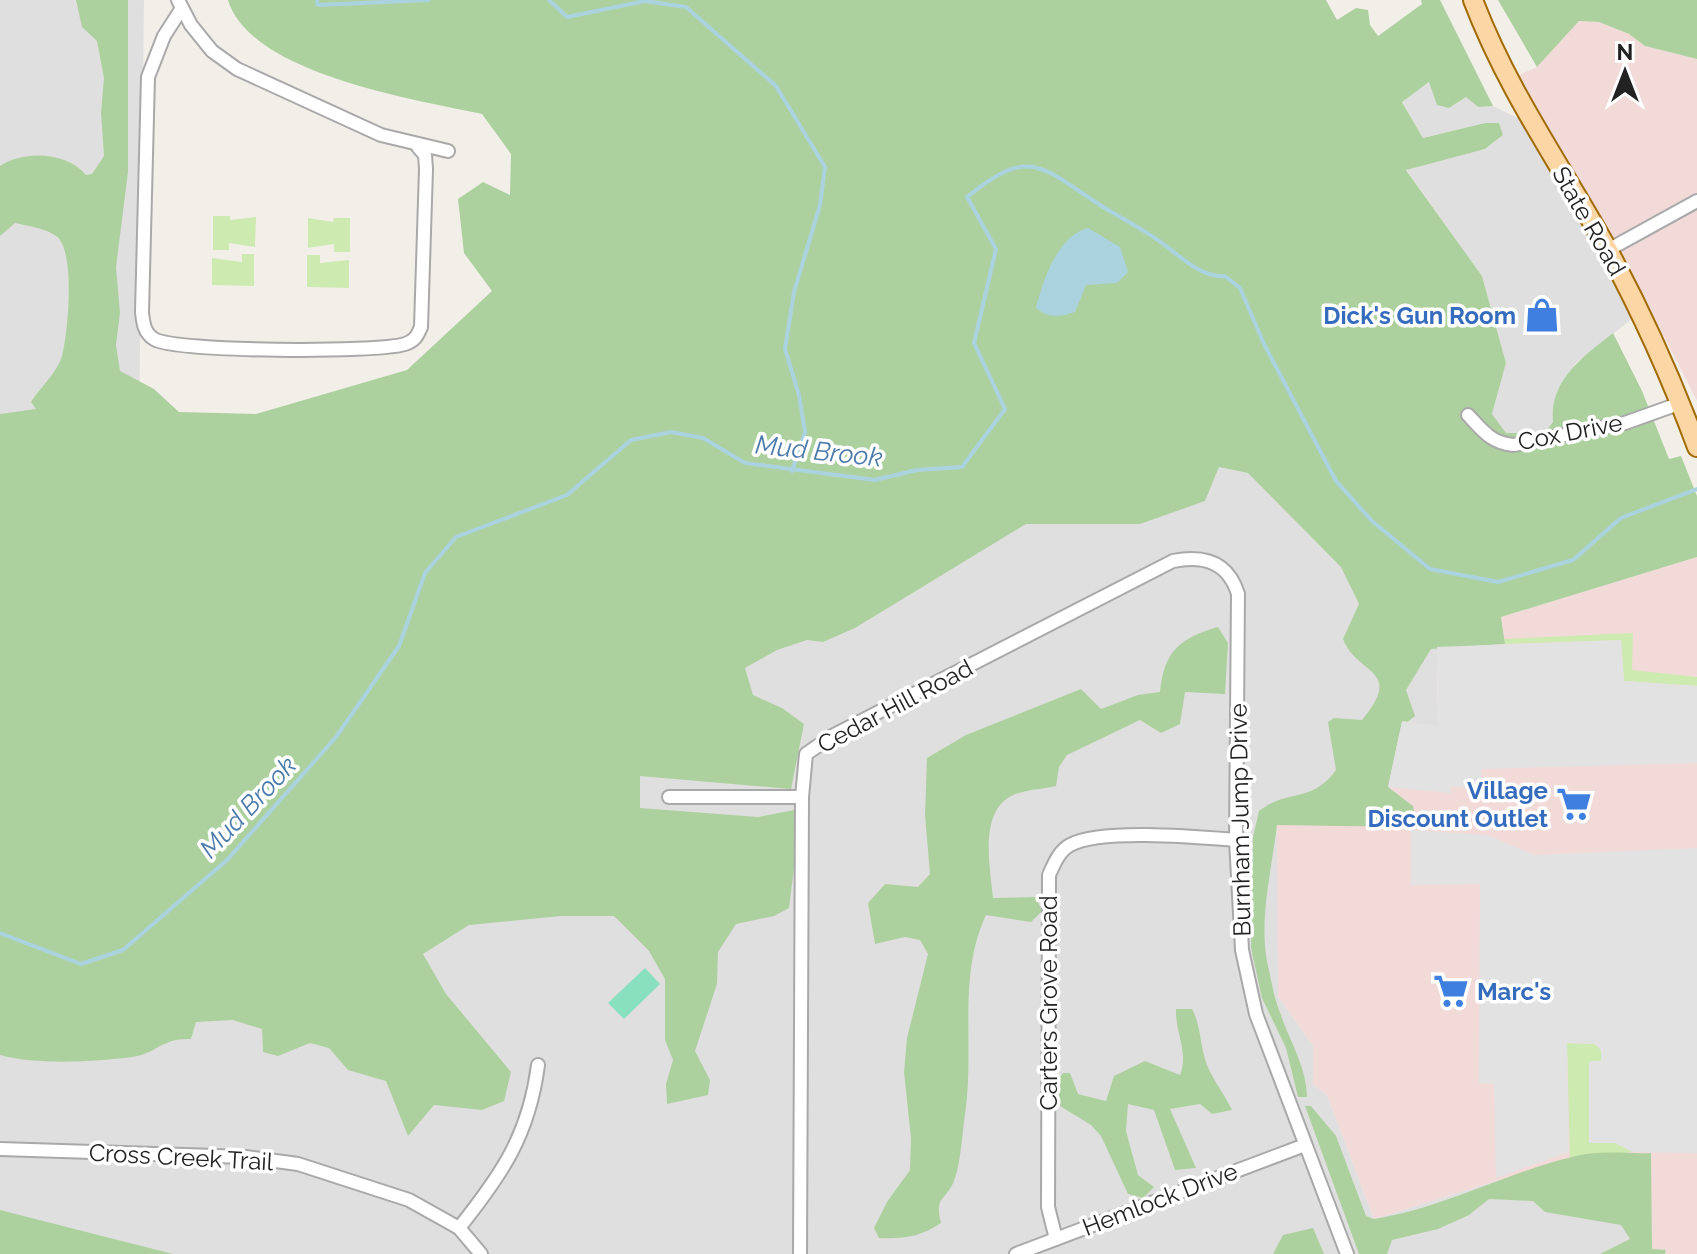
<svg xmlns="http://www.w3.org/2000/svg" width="1697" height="1254" font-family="Raleway,sans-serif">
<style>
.residential{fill:#e0dfdf}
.commercial{fill:#f2dad9}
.grass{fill:#cdebb0}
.forest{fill:#add19e}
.pitch{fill:#88e0be}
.parking{fill:#e2e2e2}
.water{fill:#aad3df}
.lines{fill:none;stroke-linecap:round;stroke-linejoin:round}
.stream{stroke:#aad3df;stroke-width:4}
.street-casing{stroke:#a9a9a9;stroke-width:16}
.primary-casing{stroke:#a06b00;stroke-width:22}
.street{stroke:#fff;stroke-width:12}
.primary{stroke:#fcd6a4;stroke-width:18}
.labels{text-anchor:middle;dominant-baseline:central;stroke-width:7;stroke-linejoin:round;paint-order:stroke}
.street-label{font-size:24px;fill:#222;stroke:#fff}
.shop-label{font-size:24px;font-weight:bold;fill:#366cbe;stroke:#fff;text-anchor:end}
.water-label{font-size:26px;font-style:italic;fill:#4a7aab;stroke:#fff}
</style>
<rect width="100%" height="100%" fill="#f2efe9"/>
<!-- residential -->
<g class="residential">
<path d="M0,0H144L138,524L0,530Z"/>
<path d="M1430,82L1449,108L1466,97L1478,107L1493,106L1526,122L1638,314L1575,364L1553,422L1544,434L1505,433L1492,414L1506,363L1482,276L1406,169L1485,149L1503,135L1499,124L1485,123L1423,138L1402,101Z"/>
<path d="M1234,402L1437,647L1438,726L1278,996L1313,1046V1084L1327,1095L1374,1219L1579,1155L1649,1153L1665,1254H0V974Z"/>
</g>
<!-- commercial -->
<g class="commercial">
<path d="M1579,21L1599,22L1629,34L1645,46L1697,59V401L1625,260L1510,79L1537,67Z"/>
<path d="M1697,557V1254H1665L1666,1251L1652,1250L1649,1153L1579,1155L1374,1219L1327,1095L1313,1084V1046L1278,996L1277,824L1409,827L1413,806L1388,787L1402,721L1438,726L1437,647L1505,644L1501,617Z"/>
</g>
<!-- grass -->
<g class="grass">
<path d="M213,216H230V220L256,217L255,247L229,243V250H213Z"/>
<path d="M308,218L333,222L334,218H350V252H334V244L308,248Z"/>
<path d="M242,254H254V286L212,285V258L242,262Z"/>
<path d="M307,255H320V263L349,260V288L307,287Z"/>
<path d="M1633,633L1632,670L1697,677V686L1624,681L1621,640L1505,644L1504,639Z"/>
<path d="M1567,1043L1595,1044L1601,1050V1061L1589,1062L1615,1143L1633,1152L1570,1158Z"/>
</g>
<!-- forest -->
<g class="forest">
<path d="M76,0H128V172L116,267L120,313L116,345L120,371L154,389L179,412L256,414L407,370L492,291L464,253L458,199L483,182L510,195L511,154L482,114C416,100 250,74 228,0H1326L1337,20L1356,8L1368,10L1370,25L1378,36L1422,4L1421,0H1440L1493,106L1478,107L1466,97L1449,108L1437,105L1429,82L1402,102L1423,138L1485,123H1499L1503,135L1485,149L1406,170L1482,276L1506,363L1492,414L1506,433H1544L1553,422C1549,380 1583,357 1613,333L1642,391L1669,459L1681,456L1697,496V557L1501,617L1505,644L1431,649L1406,690L1415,716L1401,727L1388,787L1413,806L1416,822L1409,827L1277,825C1272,867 1259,919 1267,961C1271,979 1274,999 1281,1015C1290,1042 1307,1068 1307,1097H1298L1286,1048L1262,998L1251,948L1253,837L1259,811C1289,788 1311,804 1336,770L1328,722L1334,718L1362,720C1405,668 1357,676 1343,639L1359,604L1341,567L1248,473L1219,467L1205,501L1140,524H1026L855,628L823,642L807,640L777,650L745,668L753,695L782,708L804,724L791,789L640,776V808L758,817L794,810L795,860L789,908L774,916L736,924L718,952L717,984L695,1051L710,1080L708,1095L667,1104L666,1084L673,1060L665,1040V979L649,951L614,916H561L469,925L423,954L446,994L511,1072L504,1101L482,1110L434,1105L408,1136L386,1081L348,1070L329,1048L310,1043L278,1056L263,1052L262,1029L233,1020L196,1022L191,1039C161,1038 158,1053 132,1057C96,1062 35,1065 0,1055V414L36,409L31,402C40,388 58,371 62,356C68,334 76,249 56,236C45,228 28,226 15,223L0,236V166C24,150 67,152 86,175L92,174L104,156L101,113L104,78L97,41L82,27Z"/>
<path d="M1498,0H1697V59L1645,46L1629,34L1599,22L1579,21L1537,67Z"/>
<path d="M1218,627L1228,643L1225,694L1185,692L1180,724L1161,733L1140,720L1067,755L1059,767L1056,786C1044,789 1031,789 1019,793C977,805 990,865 993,898L1036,897L1042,911L1031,922L986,915C957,977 975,1049 965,1114C962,1135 961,1162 954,1181C946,1201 934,1196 941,1223C920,1237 904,1239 879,1238L874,1228L887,1202L910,1170L911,1138L904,1072L907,1038L928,954L920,940L905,937L875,944L868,903L885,884L918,887L930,874L925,815L927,758L966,735L1081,689L1101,709L1138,695L1160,692C1164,651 1180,638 1218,627Z"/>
<path d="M1176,1009H1192C1201,1025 1200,1047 1207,1065C1213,1080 1225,1095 1232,1110L1212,1114L1200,1104L1170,1109L1196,1168L1175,1170L1154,1110L1128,1104L1126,1131L1138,1175L1154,1187L1143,1198L1128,1194L1101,1136L1091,1125L1060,1106L1057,1082L1063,1073H1070L1078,1094L1106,1101L1114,1076L1145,1061L1180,1075C1189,1052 1175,1033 1176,1009Z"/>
<path d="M1305,1106H1311L1336,1136L1366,1216L1374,1219C1444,1208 1507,1172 1576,1156C1599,1150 1628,1154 1651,1153L1652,1249L1666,1250L1665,1254H1600L1630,1239L1621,1225L1545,1212L1533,1201L1489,1199L1469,1215L1438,1229L1392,1240L1387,1254H1359Z"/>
<path d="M0,1210L173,1254H0Z"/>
<path d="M1313,1228L1324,1254H1273L1283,1235Z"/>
</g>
<!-- pitch -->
<path class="pitch" d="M645,968L660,984L624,1019L608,1003Z"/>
<!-- parking -->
<g class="parking">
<path d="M1621,640L1624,681L1697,686V763L1481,769V787H1451V793L1388,787L1402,721L1438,726L1437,647Z"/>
<path d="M1411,830L1487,835L1534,855L1697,848V1153L1633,1152L1615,1143H1589V1061H1601V1050L1595,1044L1567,1043L1569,1152L1496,1178L1494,1084L1479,1083L1480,884L1411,885Z"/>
</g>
<!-- water -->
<path class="water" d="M1088,228L1120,247L1128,272L1117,283L1086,285L1075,312C1059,317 1050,319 1036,308C1043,281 1057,236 1088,228Z"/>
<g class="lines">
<!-- stream -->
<g class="stream">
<path d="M317,0L318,5L429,0"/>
<path d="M549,0L567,17L645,1L686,7L776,86L825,167L820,205L794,292L785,349L799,395L805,432L792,471"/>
<path d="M0,933L81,964L123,950L227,860L336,737L399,646L425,573L456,537L567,495L631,440L671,432L703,438L745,463L875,480L917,470L962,467L1005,409L974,343L996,249L967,197C1029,147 1039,165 1097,203C1120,218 1144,229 1166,246C1183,259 1203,278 1225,276L1240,288L1264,344L1336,481L1372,521L1430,569L1498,582L1573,560L1621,518L1697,489"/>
</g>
<!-- street casing -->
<g class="street-casing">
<g id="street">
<path d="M178,0L191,25L212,51L237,69L381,135L448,151"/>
<path d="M182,8L164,36L148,77L142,312C143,322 144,333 154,339C175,352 377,353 405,344C415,341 417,336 421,327L426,169L425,155L418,147"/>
<path d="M1608,250L1697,201"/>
<path d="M1468,415C1483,431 1491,443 1514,445L1625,423L1681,403"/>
<path d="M669,797H802"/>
<path d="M0,1149L246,1157L298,1164L409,1200L459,1228L481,1254"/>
<path d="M459,1228C502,1174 529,1135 538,1065"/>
<path d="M1056,1239L1048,1207L1049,875C1054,864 1059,851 1070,845C1100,828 1199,837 1236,840"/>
<path d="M800,1254L802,797L806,754L832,736L1173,561C1204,555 1228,562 1238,594L1236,840L1242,950L1256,1014L1347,1254"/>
<path d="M1016,1254L1305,1145"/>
</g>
</g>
<!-- primary casing -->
<g class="primary-casing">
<path id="primary" d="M1473,0C1509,94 1561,165 1609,252C1643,315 1672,380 1697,447"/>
</g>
<!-- street -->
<use href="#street" class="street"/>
<!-- primary -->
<use href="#primary" class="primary"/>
</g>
<!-- icons -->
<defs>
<g id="shop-bare" transform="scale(2.76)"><path d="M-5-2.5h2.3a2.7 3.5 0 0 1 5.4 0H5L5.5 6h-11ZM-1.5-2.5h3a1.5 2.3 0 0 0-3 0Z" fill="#3f7fe0" stroke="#fff" stroke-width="2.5" paint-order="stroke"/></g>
<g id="supermarket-bare" transform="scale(2.76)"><path d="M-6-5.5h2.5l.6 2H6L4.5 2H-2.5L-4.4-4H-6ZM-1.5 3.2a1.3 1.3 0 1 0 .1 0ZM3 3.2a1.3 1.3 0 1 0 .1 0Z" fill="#3f7fe0" stroke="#fff" stroke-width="2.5" paint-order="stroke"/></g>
</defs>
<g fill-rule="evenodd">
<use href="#shop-bare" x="1542" y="315"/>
<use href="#supermarket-bare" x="1574" y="804"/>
<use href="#supermarket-bare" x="1451" y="991"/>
</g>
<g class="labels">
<!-- street labels -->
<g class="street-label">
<text transform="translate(1589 221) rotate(60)">State Road</text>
<text transform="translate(1570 432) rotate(-11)">Cox Drive</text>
<text transform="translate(895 706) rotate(-28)">Cedar Hill Road</text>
<text transform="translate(1240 820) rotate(-91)">Burnham Jump Drive</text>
<text transform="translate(1048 1003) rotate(-90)">Carters Grove Road</text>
<text transform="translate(181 1157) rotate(3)">Cross Creek Trail</text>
<text transform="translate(1160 1199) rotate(-21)">Hemlock Drive</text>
</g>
<!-- shop labels -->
<g class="shop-label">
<text x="1516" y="315">Dick's Gun Room</text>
<text x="1548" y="790">Village<tspan x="1548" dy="28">Discount Outlet</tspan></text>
<text x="1477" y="991" text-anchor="start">Marc's</text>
</g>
<!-- water labels -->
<g class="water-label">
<text transform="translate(819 451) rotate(6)">Mud Brook</text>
<text transform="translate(248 807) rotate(-47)">Mud Brook</text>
</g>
</g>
<!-- north arrow -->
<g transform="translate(1625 72)" stroke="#ffffff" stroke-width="6" paint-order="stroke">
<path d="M0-6L14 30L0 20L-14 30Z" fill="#222222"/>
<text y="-12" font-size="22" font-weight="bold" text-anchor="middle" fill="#222222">N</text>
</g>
</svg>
